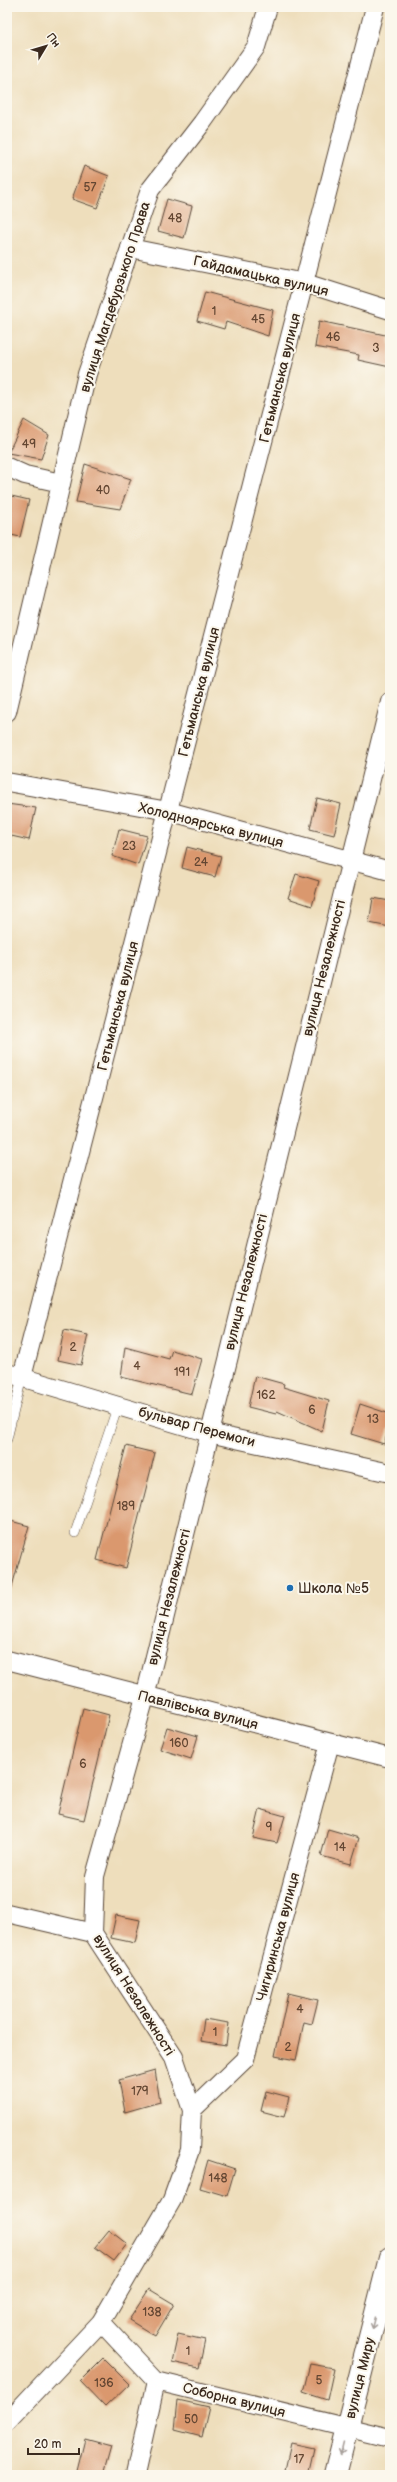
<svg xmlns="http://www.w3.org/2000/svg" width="397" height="2482" font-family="'Balsamiq Sans',sans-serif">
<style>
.building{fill:#da986e}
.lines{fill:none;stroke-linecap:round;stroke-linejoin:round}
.lane-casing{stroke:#564536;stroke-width:10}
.street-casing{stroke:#564536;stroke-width:20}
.primary-casing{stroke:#564536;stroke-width:24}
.lane{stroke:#fff;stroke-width:9}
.street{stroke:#fff;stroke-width:18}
.primary{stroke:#fff;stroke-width:22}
.oneway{stroke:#a79f9a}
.poi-dot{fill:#1f6fb2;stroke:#fbf7ec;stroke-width:1.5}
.labels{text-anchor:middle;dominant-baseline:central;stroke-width:4;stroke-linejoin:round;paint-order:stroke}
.number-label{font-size:12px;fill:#634632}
.street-label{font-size:14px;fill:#3b2a1e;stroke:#fbf7ec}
.poi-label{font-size:14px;fill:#3b2a1e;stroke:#fbf7ec;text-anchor:start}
</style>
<rect width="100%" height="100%" fill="#fbf7ec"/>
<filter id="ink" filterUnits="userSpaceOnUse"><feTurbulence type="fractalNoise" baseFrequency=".025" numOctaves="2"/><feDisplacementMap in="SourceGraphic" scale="8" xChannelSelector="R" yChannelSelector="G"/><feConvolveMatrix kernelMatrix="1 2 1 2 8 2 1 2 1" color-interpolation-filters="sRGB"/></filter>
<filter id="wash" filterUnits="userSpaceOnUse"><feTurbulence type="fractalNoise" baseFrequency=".012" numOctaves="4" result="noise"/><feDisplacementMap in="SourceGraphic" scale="16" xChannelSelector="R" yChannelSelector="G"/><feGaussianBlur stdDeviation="0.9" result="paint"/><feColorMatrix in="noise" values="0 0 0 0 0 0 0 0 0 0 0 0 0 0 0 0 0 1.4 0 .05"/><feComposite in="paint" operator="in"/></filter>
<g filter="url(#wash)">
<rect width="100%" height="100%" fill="#eedebc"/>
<g id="blocks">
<!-- building -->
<g class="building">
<path d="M84,166L109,176L97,208L72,199Z"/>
<path d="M167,199L192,206L184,238L158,231Z"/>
<path d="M205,292L273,310L268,336L226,322L224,329L197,321Z"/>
<path d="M319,321L390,336V367L358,360L359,355L315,347Z"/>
<path d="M24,420L49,435L41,459L8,453Z"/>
<path d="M85,464L131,479L120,509L76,502Z"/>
<path d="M7,495L29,500L20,537L7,534Z"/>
<path d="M317,798L341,804L334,835L310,829Z"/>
<path d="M7,804L36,808L29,840L7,835Z"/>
<path d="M119,829L147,836L138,865L112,856Z"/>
<path d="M187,847L221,856L215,877L182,868Z"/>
<path d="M296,874L319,881L312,906L288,898Z"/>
<path d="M373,898L390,901V927L369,923Z"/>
<path d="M64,1330L88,1335L81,1365L58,1360Z"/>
<path d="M125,1347L169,1359L172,1350L202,1359L192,1394L121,1377Z"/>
<path d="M255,1376L284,1384L283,1387L329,1401L322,1431L277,1411L276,1414L248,1407Z"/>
<path d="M360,1404L390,1414V1425L384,1444L351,1434Z"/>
<path d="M126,1446L155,1453L126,1568L97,1560Z"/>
<path d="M7,1520L29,1526L11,1590H7Z"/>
<path d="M83,1708L109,1715L84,1820L58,1814Z"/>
<path d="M167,1727L198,1736L191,1759L160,1749Z"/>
<path d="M260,1809L285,1816L277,1843L253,1838Z"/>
<path d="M328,1829L359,1838L351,1864L321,1856Z"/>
<path d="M116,1915L140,1920L135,1943L111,1938Z"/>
<path d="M288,1993L318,2000L312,2024L304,2022L296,2060L275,2056Z"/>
<path d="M204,2019L229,2023L226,2045L201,2041Z"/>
<path d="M155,2070L160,2102L125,2112L119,2080Z"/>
<path d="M266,2091L289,2097L284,2117L261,2111Z"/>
<path d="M208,2160L235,2169L227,2196L200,2188Z"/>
<path d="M109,2230L127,2244L114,2261L95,2247Z"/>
<path d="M149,2289L174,2304L155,2336L129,2320Z"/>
<path d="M178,2334L205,2340L199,2368L172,2362Z"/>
<path d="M103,2358L129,2384L105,2407L80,2381Z"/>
<path d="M310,2364L334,2368L327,2400L303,2392Z"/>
<path d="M178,2400L209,2407L202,2437L175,2430Z"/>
<path d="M85,2439L111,2446L103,2475H76Z"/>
<path d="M291,2443L314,2448L308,2475L285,2470Z"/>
</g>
</g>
</g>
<g filter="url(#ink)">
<use href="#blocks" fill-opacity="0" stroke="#564536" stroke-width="1"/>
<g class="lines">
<!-- lane casing -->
<g class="lane-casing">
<g id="lane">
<path d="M7,1439L22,1377"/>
<path d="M75,1533L118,1405"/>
</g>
</g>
<!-- street casing -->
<g class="street-casing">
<g id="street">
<path d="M130,248L305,283L390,310"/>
<path d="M7,467L25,475L61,483"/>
<path d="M7,712L87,374L150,190L202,123L256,47L268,7"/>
<path d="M7,782L168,811L390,871"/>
<path d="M7,1373L209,1433L390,1473"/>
<path d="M22,1377L375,7"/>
<path d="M7,1660L390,1758"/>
<path d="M7,1913L93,1933"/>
<path d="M192,2110L245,2059L330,1743"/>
<path d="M101,2322L156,2381L390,2438"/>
<path d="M7,2422L101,2322L172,2200L190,2150L192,2110L174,2057L93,1933L95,1876L145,1697L390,702"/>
<path d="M135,2475L156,2381"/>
</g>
</g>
<!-- primary casing -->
<g class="primary-casing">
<path id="primary" d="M335,2475L390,2258"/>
</g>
<!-- lane -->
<use href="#lane" class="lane"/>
<!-- street -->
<use href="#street" class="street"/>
<!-- primary -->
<use href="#primary" class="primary"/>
</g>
<!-- one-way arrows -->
<defs><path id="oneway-shaft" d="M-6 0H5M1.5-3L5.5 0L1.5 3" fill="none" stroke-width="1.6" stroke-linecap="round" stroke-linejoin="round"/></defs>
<g class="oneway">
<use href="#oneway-shaft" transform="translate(374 2323) rotate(104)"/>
<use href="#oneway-shaft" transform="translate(342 2449) rotate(104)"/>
</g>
</g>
<!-- markers -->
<circle class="poi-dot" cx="290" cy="1588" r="4"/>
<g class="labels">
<!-- number labels -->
<g class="number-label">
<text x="90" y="187">57</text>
<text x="175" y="218">48</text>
<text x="214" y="311">1</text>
<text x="258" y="319">45</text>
<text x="333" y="337">46</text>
<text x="376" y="348">3</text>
<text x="29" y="444">49</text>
<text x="103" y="490">40</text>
<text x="129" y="846">23</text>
<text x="201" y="862">24</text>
<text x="73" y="1347">2</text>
<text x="137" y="1366">4</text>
<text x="182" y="1372">191</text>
<text x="266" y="1395">162</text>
<text x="312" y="1410">6</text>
<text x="373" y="1419">13</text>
<text x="126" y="1506">189</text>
<text x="179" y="1743">160</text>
<text x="83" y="1764">6</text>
<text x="269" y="1827">9</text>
<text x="340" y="1847">14</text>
<text x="300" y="2009">4</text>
<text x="215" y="2032">1</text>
<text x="288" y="2047">2</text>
<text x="140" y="2091">179</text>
<text x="218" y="2178">148</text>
<text x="152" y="2312">138</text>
<text x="188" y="2351">1</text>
<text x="319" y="2380">5</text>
<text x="104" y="2383">136</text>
<text x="191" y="2419">50</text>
<text x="299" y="2459">17</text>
</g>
<!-- street labels -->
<g class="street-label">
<text transform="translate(261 276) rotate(13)">Гайдамацька вулиця</text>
<text transform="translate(115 297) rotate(-72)">вулиця Магдебурзького Права</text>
<text transform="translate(280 378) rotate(-76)">Гетьманська вулиця</text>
<text transform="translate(199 692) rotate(-76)">Гетьманська вулиця</text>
<text transform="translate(211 825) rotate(14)">Холодноярська вулиця</text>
<text transform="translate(324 968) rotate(-76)">вулиця Незалежності</text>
<text transform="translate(118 1006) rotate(-76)">Гетьманська вулиця</text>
<text transform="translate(246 1282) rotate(-76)">вулиця Незалежності</text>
<text transform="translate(197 1427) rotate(15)">бульвар Перемоги</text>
<text transform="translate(169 1597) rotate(-76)">вулиця Незалежності</text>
<text transform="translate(198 1710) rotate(14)">Павлівська вулиця</text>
<text transform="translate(278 1937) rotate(-75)">Чигиринська вулиця</text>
<text transform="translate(134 1995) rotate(58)">вулиця Незалежності</text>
<text transform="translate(360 2378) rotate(-76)">вулиця Миру</text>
<text transform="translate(234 2400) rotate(14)">Соборна вулиця</text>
</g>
<!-- poi labels -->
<g class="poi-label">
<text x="298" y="1588">Школа №5</text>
</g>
</g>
<!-- margin -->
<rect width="397" height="2482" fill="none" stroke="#fbf7ec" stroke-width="24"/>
<!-- north arrow -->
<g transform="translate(46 46) rotate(52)" stroke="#fbf7ec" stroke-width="3" paint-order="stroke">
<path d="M0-3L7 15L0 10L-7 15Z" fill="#3b2a1e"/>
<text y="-6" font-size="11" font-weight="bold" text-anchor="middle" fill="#3b2a1e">Пн</text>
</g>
<!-- scale -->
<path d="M28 2448v6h51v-6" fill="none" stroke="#3b2a1e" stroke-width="2"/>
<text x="34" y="2448" font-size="12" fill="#3b2a1e" stroke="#fbf7ec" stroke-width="3" paint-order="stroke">20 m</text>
</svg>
